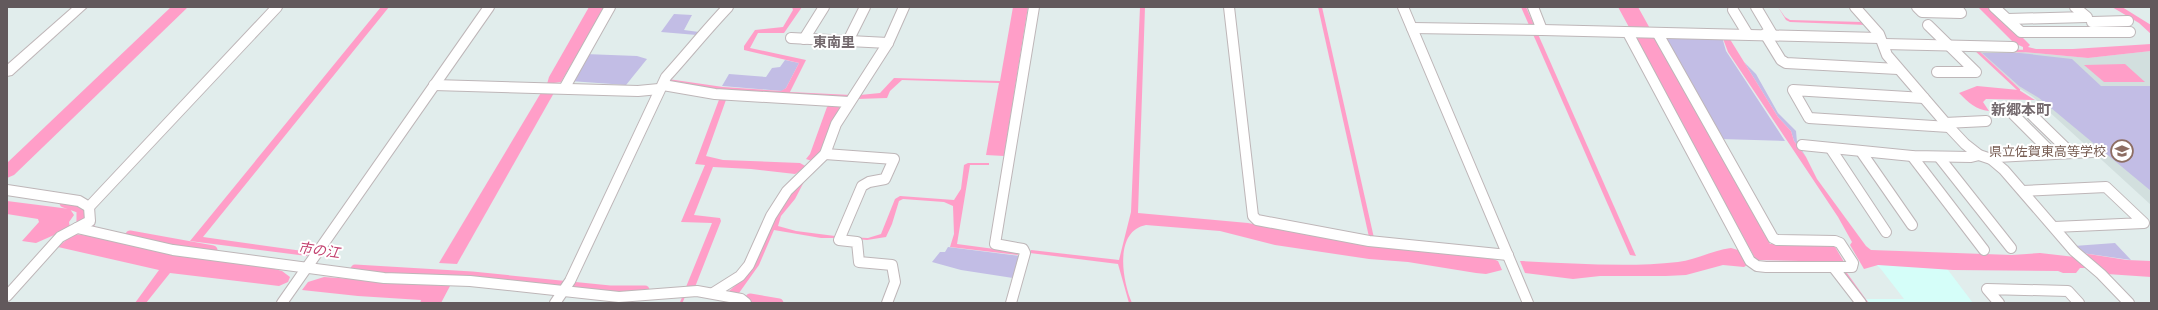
<svg xmlns="http://www.w3.org/2000/svg" width="2158" height="310" font-family="'DejaVu Sans','Noto Sans JP',sans-serif">
<style>
.commercial{fill:#d5fef9}
.education{fill:#d2dfde}
.green{fill:#c2bde5}
.water{fill:#ff9ec8}
.lines{fill:none;stroke-linecap:round;stroke-linejoin:round}
.stream{stroke:#ff9ec8;stroke-width:2.5}
.canal{stroke:#ff9ec8;stroke-width:9}
.street-casing{stroke:#beb6b8;stroke-width:12}
.secondary-casing{stroke:#beb5b7;stroke-width:2}
.street{stroke:#fff;stroke-width:10}
.secondary{fill:#fff;fill-rule:evenodd}
.labels{text-anchor:middle;dominant-baseline:central;stroke-width:4;stroke-linejoin:round;paint-order:stroke}
.education-label{font-size:13px;fill:#785e54;stroke:#fff;text-anchor:end}
.neighbourhood-label{font-size:14px;font-weight:bold;fill:#746a6e;stroke:#fff}
.water-label{font-size:14px;font-style:italic;fill:#c3416f;stroke:#fff}
.quarter-label{font-size:15px;font-weight:bold;fill:#746a6e;stroke:#fff}
</style>
<rect width="100%" height="100%" fill="#e1edec"/>
<!-- commercial -->
<path class="commercial" d="M1868,258L1945,266L1973,303H1869L1866,299H1904L1880,268Z"/>
<!-- education -->
<path class="education" d="M2151,51V205L2033,97L2019,88L1979,52H2023L2088,58Z"/>
<!-- green -->
<g class="green">
<path d="M674,14L692,15L684,30L699,32L697,35L661,32Z"/>
<path d="M1661,35L1722,37L1726,51L1785,141L1720,139Z"/>
<path d="M1982,53H2020L2072,59L2101,86H2151V191L2039,98L2019,86Z"/>
<path d="M585,54L637,56L647,59L626,85L570,81Z"/>
<path d="M785,60L799,63L786,88L782,91L722,86L729,74L766,77L772,68L780,67Z"/>
<path d="M1744,62L1756,74L1778,113L1796,131L1797,142L1806,157L1794,141L1791,131L1778,117Z"/>
<path d="M2115,243L2131,260L2082,253L2074,246Z"/>
<path d="M948,247L1020,256L1013,278L961,270L932,262L940,252H945Z"/>
</g>
<!-- water -->
<g class="water">
<path d="M171,7H188L14,175L7,178V163Z"/>
<path d="M381,7H389L203,237L310,252L307,256L190,241Z"/>
<path d="M589,7H605L561,82L547,84L549,77Z"/>
<path d="M792,7H802L784,33H758L750,48L806,60L790,92L851,95L849,98L742,93L667,83L668,79L723,87L781,91L786,88L799,63L744,50V46L755,30L783,27L793,10Z"/>
<path d="M1013,7H1028L1004,156L986,155L999,83L902,80L890,91L887,98L857,99L860,95L880,93L894,78L1000,81Z"/>
<path d="M1140,7H1145L1138,213L1248,223L1371,246L1493,259L1498,261L1502,270L1486,274L1476,273L1408,262L1369,259L1275,245L1220,231L1146,225C1114,231 1122,280 1132,303H1129L1118,264L1030,253L1031,250L1119,260L1131,212Z"/>
<path d="M1318,7H1322L1374,238L1369,237Z"/>
<path d="M1521,7H1526L1636,256L1630,255Z"/>
<path d="M1618,7H1638L1770,244L1834,245L1844,262L1756,260Z"/>
<path d="M1778,7L1785,17L1790,20L1862,22L1867,25L1790,22L1786,20Z"/>
<path d="M1978,7H1990L1996,11L2030,45L2028,47L2036,49H2073L2151,44V51L2088,58L2023,52V47L2014,43Z"/>
<path d="M2112,7H2122L2151,25V34L2139,23Z"/>
<path d="M1722,36H1728L1778,117L1791,131L1794,141L1806,157L1817,179L1866,246L1871,250L2012,255L2040,253L2075,257L2088,268H2080L2076,273H2063L2058,271L1953,270L1878,265L1864,269L1850,245L1852,242L1838,217L1728,52Z"/>
<path d="M2125,64L2145,82H2104L2084,65Z"/>
<path d="M1977,86L2019,90L2035,100L1986,99L1983,102L1989,111C1976,110 1968,102 1959,93Z"/>
<path d="M542,91H555L457,264L439,263Z"/>
<path d="M720,97H727L706,156L723,160L800,163L807,167L795,174L751,169L713,167L694,215L720,218L721,221L695,287H686L712,223L681,222L705,165L695,164Z"/>
<path d="M830,104H841L820,153L812,161L806,159L810,154L827,107Z"/>
<path d="M968,163H989V165H970L957,244L1017,252L1018,255L950,247L954,234L953,206L944,202L903,199L899,201L892,224L886,237L867,240L845,238V237L868,238L881,234L895,199L900,196L954,200L961,189L964,165Z"/>
<path d="M806,178L795,199L781,216L778,226L796,231L835,236V238H821L774,230L759,265L739,293L728,292L744,278L776,216L797,185Z"/>
<path d="M7,201L70,209L74,215L69,222L70,228L36,243L22,241L39,222L38,219L7,214Z"/>
<path d="M73,234L101,237L184,255L271,268L282,271L290,277L288,282L279,286L170,273L146,303H135L159,270L58,247Z"/>
<path d="M1731,248L1738,250L1747,265L1744,267L1723,265L1686,275L1666,276H1600L1573,279L1525,273L1520,261C1572,263 1626,268 1678,262C1696,260 1713,250 1731,248Z"/>
<path d="M2082,253L2127,260L2151,261V277L2107,274Z"/>
<path d="M324,277L450,286L441,303H420L421,300L358,296L302,290L308,282Z"/>
</g>
<g class="lines">
<!-- stream -->
<g class="stream">
<path d="M1976,50L2019,90"/>
<path d="M2013,51H2024"/>
<path d="M1844,271L1867,303"/>
<path d="M681,303L684,296"/>
</g>
<!-- canal -->
<g class="canal">
<path d="M64,203L81,209V223L90,226"/>
<path d="M130,235L213,250"/>
<path d="M355,269L472,276L610,290H645"/>
<path d="M750,298L779,303"/>
</g>
<!-- street casing -->
<g class="street-casing">
<g id="street">
<path d="M1229,7L1253,216L1257,220L1369,241L1508,255"/>
<path d="M1403,7L1528,303"/>
<path d="M1756,7L1772,34"/>
<path d="M1855,7L1879,34L1887,55L1949,127L1965,144L1979,155L1991,159L2004,170L2074,251L2101,274L2129,303"/>
<path d="M1917,7L1922,12L1961,13L1956,7"/>
<path d="M1994,7L2021,32H2130"/>
<path d="M1733,10L1747,33"/>
<path d="M2008,19L2087,17L2075,7"/>
<path d="M2092,22L2128,21"/>
<path d="M1928,25L1976,72H1937"/>
<path d="M1412,28L1542,30L1533,7"/>
<path d="M1542,30L1880,38"/>
<path d="M1628,33L1750,261L1757,266L1766,267H1852L1853,263L1840,243L1835,241L1777,240L1773,238L1658,34"/>
<path d="M1765,34L1781,60L1786,63L1898,69"/>
<path d="M791,38L888,43"/>
<path d="M804,39L824,7"/>
<path d="M848,41L865,7"/>
<path d="M1884,44L2013,47"/>
<path d="M434,85L638,91L659,89"/>
<path d="M663,85L715,94L849,102"/>
<path d="M565,87L610,7"/>
<path d="M1924,98L1793,90L1809,118L1949,127"/>
<path d="M2013,114L2053,154"/>
<path d="M2032,115L2071,153"/>
<path d="M1945,123L1986,121"/>
<path d="M1802,145L1912,156L1971,157L1979,155"/>
<path d="M1831,149L1886,232"/>
<path d="M1862,153L1912,225"/>
<path d="M825,154L894,159L885,179L869,182L862,186L839,240L857,242L859,262L892,265L895,282L887,303"/>
<path d="M1912,156L1984,250"/>
<path d="M1939,157L2011,248"/>
<path d="M1991,159L1997,157L2092,152"/>
<path d="M7,190L79,201L89,207L90,221L60,237L7,296"/>
<path d="M2023,191L2106,187L2144,223L2054,227"/>
<path d="M89,207L277,7"/>
<path d="M77,228L173,250L384,278L470,281L619,297L697,291L741,299L746,303"/>
<path d="M1834,268L1861,303"/>
<path d="M713,293L740,276L749,265L771,216L787,191L825,154L836,124L888,43L904,7"/>
<path d="M282,303L489,7"/>
<path d="M555,303L570,281L666,77C687,54 706,30 728,7"/>
<path d="M1011,303L1025,253L1023,249L995,244L1034,7"/>
<path d="M1999,303L1987,289L2068,291L2079,303"/>
</g>
</g>
<!-- secondary casing -->
<g class="secondary-casing">
<path id="secondary" d="M73,7H87L12,75L7,76V65Z"/>
</g>
<!-- street -->
<use href="#street" class="street"/>
<!-- secondary -->
<use href="#secondary" class="secondary"/>
</g>
<!-- icons -->
<defs>
<g id="school-ring" transform="scale(1.15)"><circle r="9.5" fill="#fff" stroke="#8d6e63" stroke-width="1.5"/><path d="M0-5L7-2L0 1L-7-2ZM-4 1L0 2.5L4 1V4Q0 6-4 4Z" fill="#8d6e63"/></g>
</defs>
<g fill-rule="evenodd">
<use href="#school-ring" x="2122" y="151"/>
</g>
<g class="labels">
<!-- education labels -->
<g class="education-label">
<text x="2106" y="151">県立佐賀東高等学校</text>
</g>
<!-- neighbourhood labels -->
<g class="neighbourhood-label">
<text x="834" y="42">東南里</text>
</g>
<!-- water labels -->
<g class="water-label">
<text transform="translate(319 250) rotate(8)">市の江</text>
</g>
<!-- quarter labels -->
<g class="quarter-label">
<text x="2021" y="110">新郷本町</text>
</g>
</g>
<!-- border -->
<rect width="2158" height="310" fill="none" stroke="#62595c" stroke-width="16"/>
</svg>
